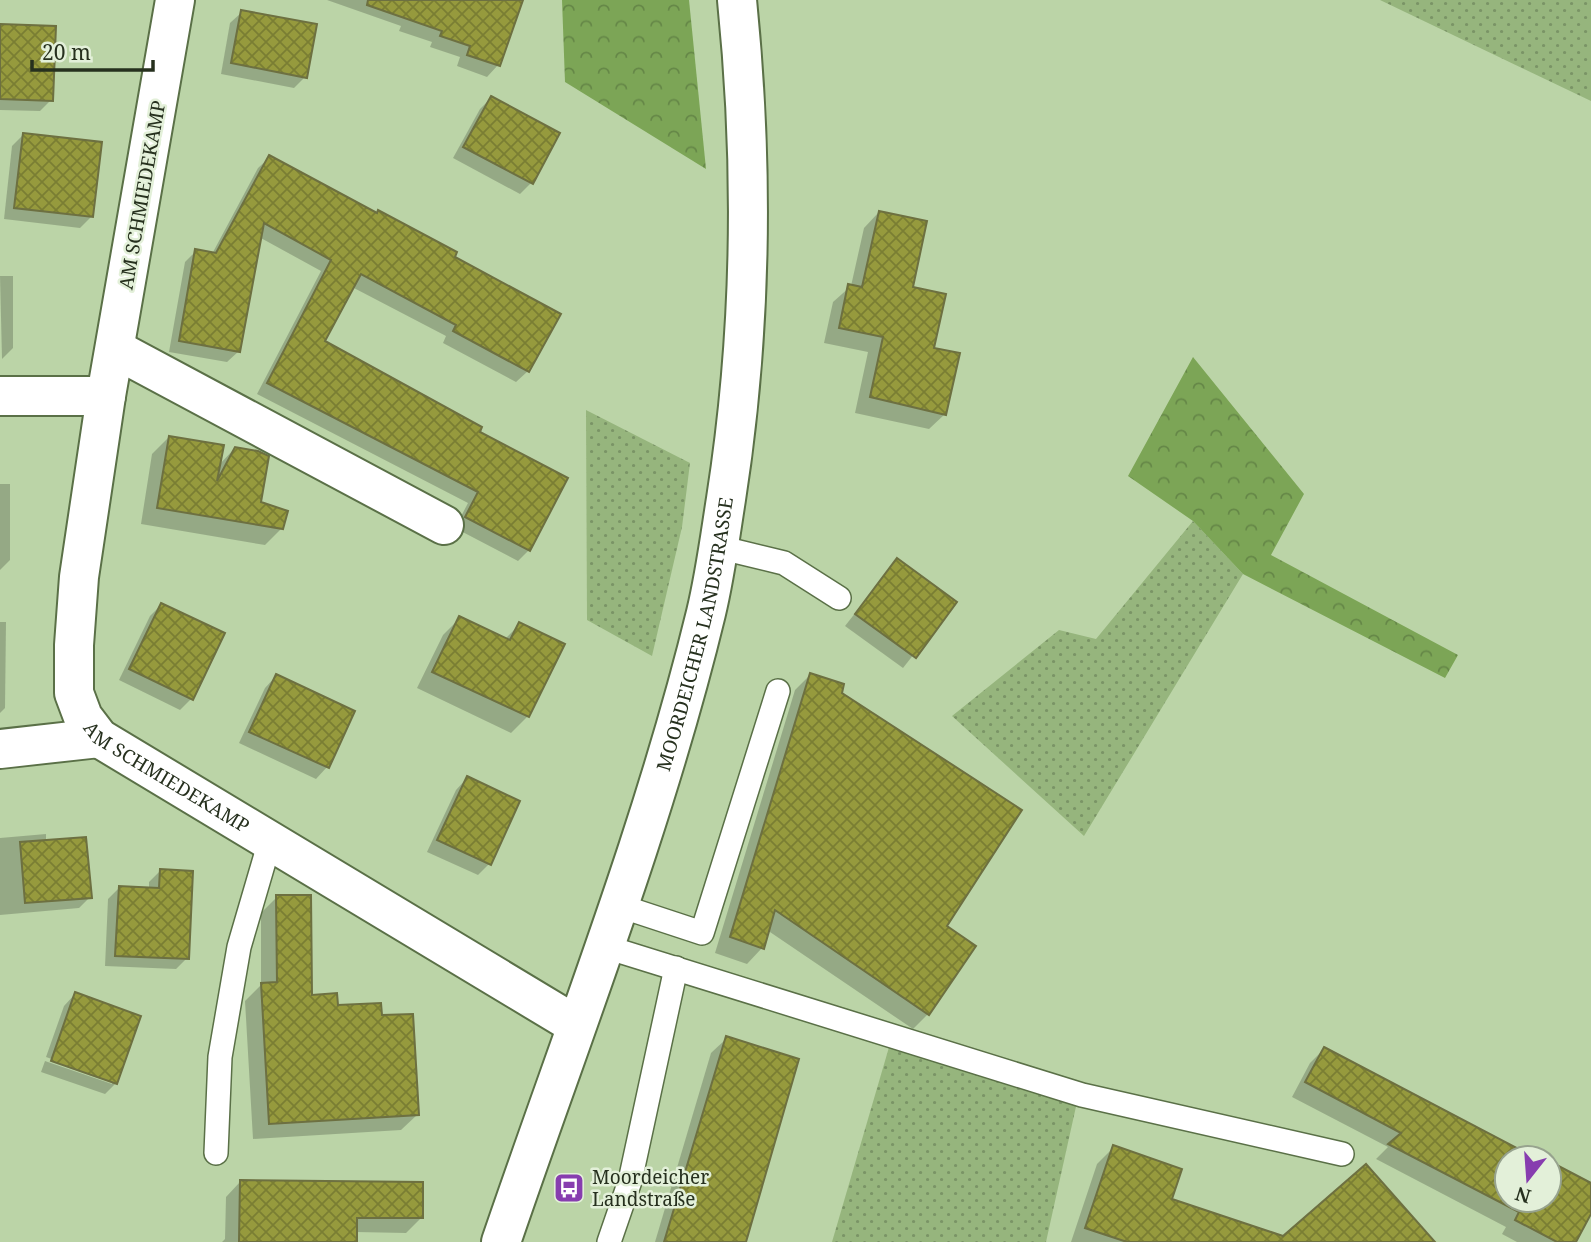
<svg xmlns="http://www.w3.org/2000/svg" width="1591" height="1242" font-family="'Noto Serif',serif">
<style>
.grass{fill:url(#grass-dots)}
.forest{fill:url(#forest-crowns)}
.shadow{fill:#0003}
.building{fill:url(#building-cross-hatch);stroke:#6d7041;stroke-width:2}
.lines{fill:none;stroke-linecap:round;stroke-linejoin:round}
.service-casing{stroke:#5a7047;stroke-width:26}
.minor-casing{stroke:#5a7047;stroke-width:42}
.secondary-casing{stroke:#5a7047;stroke-width:42}
.service{stroke:#fff;stroke-width:23}
.minor{stroke:#fff;stroke-width:38}
.secondary{stroke:#fff;stroke-width:38}
.labels{text-anchor:middle;dominant-baseline:central;stroke-width:5;stroke-linejoin:round;paint-order:stroke}
.street-label{font-size:19px;fill:#26301e;stroke:#e3f0d9}
.poi-label{font-size:19px;fill:#26301e;stroke:#e3f0d9;text-anchor:start}
</style>
<defs>
<pattern id="grass-dots" width="8" height="8" patternUnits="userSpaceOnUse" patternTransform="scale(1.75)"><rect width="8" height="8" fill="#96b57d"/><path d="M2 2h.1M6 6h.1" fill="none" stroke="#7a9466" stroke-width="1.8" stroke-linecap="round"/></pattern>
<pattern id="forest-crowns" width="20" height="18" patternUnits="userSpaceOnUse" patternTransform="scale(1.75)"><rect width="20" height="18" fill="#7ca556"/><path d="M2 6a3 3 0 1 1 6 0M12 15a3 3 0 1 1 6 0" fill="none" stroke="#658747"/></pattern>
<pattern id="building-cross-hatch" width="8" height="8" patternUnits="userSpaceOnUse" patternTransform="scale(1.75)"><rect width="8" height="8" fill="#969a3d"/><path d="M0 0l8 8M0 8l8-8" fill="none" stroke="#7a7e33"/></pattern>
</defs>
<rect width="100%" height="100%" fill="#bbd4a7"/>
<!-- grass -->
<g class="grass">
<path d="M1380,0H1591V101Z"/>
<path d="M586,410L690,463L682,527L652,656L587,620Z"/>
<path d="M1193,521L1243,574L1084,836L952,716L1059,630L1096,639Z"/>
<path d="M892,1037L1079,1093L1046,1242H832Z"/>
</g>
<!-- forest -->
<g class="forest">
<path d="M562,0H689L706,169L565,82Z"/>
<path d="M1193,357L1304,494L1271,555L1458,655L1445,678L1243,574L1193,521L1128,476Z"/>
</g>
<!-- shadow -->
<g class="shadow">
<path d="M327,0H508L519,4L498,65L487,77L457,66L460,57L430,47L432,42L399,31L401,26Z"/>
<path d="M242,12L305,77L294,88L221,74L230,23Z"/>
<path d="M0,26L51,100L40,111L0,110Z"/>
<path d="M491,98L531,183L520,194L453,158L480,109Z"/>
<path d="M23,135L92,216L80,228L4,219L12,146Z"/>
<path d="M270,157L452,258L528,371L516,382L443,343L446,336L352,287L323,342L477,432L529,550L518,561L455,528L468,503L257,394L321,271L259,237L239,351L227,362L169,352L185,262L196,251L212,254L258,168Z"/>
<path d="M879,212L931,349L945,414L929,429L855,413L868,352L824,343L833,302L851,286L864,228Z"/>
<path d="M0,276H13V348L2,359Z"/>
<path d="M169,437L218,466L235,448L260,504L282,528L265,545L141,524L152,454Z"/>
<path d="M0,484H10V560L0,570Z"/>
<path d="M897,560L955,602L903,668L845,626Z"/>
<path d="M161,605L191,699L180,710L119,680L150,616Z"/>
<path d="M460,618L505,639L520,624L528,716L511,733L417,688L443,635Z"/>
<path d="M0,622H6L5,708L0,713Z"/>
<path d="M810,675L840,694L944,926L974,947L928,1014L913,1029L767,930L762,948L747,964L715,953L795,690Z"/>
<path d="M276,676L353,712L327,767L316,779L239,743L265,688Z"/>
<path d="M467,778L489,864L478,875L427,852L456,790Z"/>
<path d="M46,834V842L90,897L79,908L0,915V838Z"/>
<path d="M160,871L187,958L176,969L105,966L108,899L119,888L149,889V882Z"/>
<path d="M277,897L310,996L380,1017L418,1114L401,1130L253,1139L245,1001L261,985V913Z"/>
<path d="M75,994L116,1083L105,1094L41,1072L45,1061L112,1084V1080L46,1057L64,1006Z"/>
<path d="M727,1038L744,1242H655L711,1053Z"/>
<path d="M1324,1049L1532,1158H1507V1200H1549V1163L1591,1185V1210L1574,1242H1517L1502,1234L1506,1227L1376,1159L1388,1147L1292,1097L1310,1063Z"/>
<path d="M1114,1147L1170,1200L1284,1238L1424,1242H1071L1097,1164Z"/>
<path d="M240,1182L421,1218L406,1233L355,1232L356,1242H222L225,1239L226,1197Z"/>
</g>
<!-- building -->
<g class="building">
<path d="M368,0H523L500,66L467,55L470,46L440,36L442,31L367,5Z"/>
<path d="M241,10L317,24L307,78L231,63Z"/>
<path d="M0,24L56,26L53,101L0,99Z"/>
<path d="M491,96L560,133L533,184L463,147Z"/>
<path d="M23,133L102,142L93,217L14,208Z"/>
<path d="M269,155L377,213L378,210L457,252L455,257L561,314L529,372L453,331L456,325L361,274L325,341L482,427L480,432L568,478L530,551L465,517L478,492L267,383L331,260L264,223L240,352L179,341L195,249L216,253Z"/>
<path d="M879,211L927,221L913,287L946,294L934,348L960,353L946,415L870,397L883,337L839,328L848,284L862,287Z"/>
<path d="M169,436L224,445L217,481L235,447L258,451L269,456L261,502L288,511L283,529L157,508Z"/>
<path d="M897,558L957,602L916,658L855,614Z"/>
<path d="M161,603L225,633L193,700L129,669Z"/>
<path d="M459,616L510,640L519,622L565,644L529,717L432,672Z"/>
<path d="M810,673L844,684L842,693L1022,810L947,926L976,946L929,1015L775,910L764,949L730,937Z"/>
<path d="M276,674L355,711L329,768L249,732Z"/>
<path d="M467,776L520,801L491,865L437,840Z"/>
<path d="M86,837L92,898L25,903L20,842Z"/>
<path d="M160,869L193,871L189,959L115,956L119,886L159,888Z"/>
<path d="M276,895H311L312,995L337,993L338,1005L381,1003L382,1015L413,1014L419,1115L269,1124L261,983L277,982Z"/>
<path d="M75,992L141,1016L117,1084L51,1061Z"/>
<path d="M726,1036L799,1059L746,1242H664Z"/>
<path d="M1324,1047L1536,1158H1507V1200H1549V1161L1591,1183V1214L1576,1242H1557L1515,1220L1519,1212L1388,1144L1401,1133L1305,1082Z"/>
<path d="M1113,1145L1182,1169L1172,1199L1283,1236L1366,1164L1435,1242H1127L1085,1228Z"/>
<path d="M240,1180L423,1182V1218H357V1242H239Z"/>
</g>
<g class="lines">
<!-- service casing -->
<g class="service-casing">
<g id="service">
<path d="M718,547L784,563L839,598"/>
<path d="M617,905L702,933L778,691"/>
<path d="M603,946L1082,1095L1342,1154"/>
<path d="M216,1153L220,1057L239,947L270,841"/>
<path d="M609,1242L630,1181L676,968"/>
</g>
</g>
<!-- minor casing -->
<g class="minor-casing">
<g id="minor">
<path id="s1" d="M175,0L106,396L79,577L74,645V693L83,717L99,738L576,1025"/>
<path d="M115,349L444,525"/>
<path d="M0,396H106"/>
<path d="M0,749L99,738"/>
</g>
</g>
<!-- secondary casing -->
<g class="secondary-casing">
<g id="secondary">
<path id="s2" d="M501,1242C572,1034 654,827 706,613C715,576 720,537 726,499C752,333 754,167 737,0"/>
</g>
</g>
<!-- service -->
<use href="#service" class="service"/>
<!-- minor -->
<use href="#minor" class="minor"/>
<!-- secondary -->
<use href="#secondary" class="secondary"/>
</g>
<!-- icons -->
<defs>
<g id="bus-square" transform="scale(1.575)"><rect x="-9" y="-9" width="18" height="18" rx="4" fill="#873daf" stroke="#e3f0d9"/><path d="M-5-6H5V4H4V6H2V4H-2V6H-4V4H-5ZM-3.5-4V0h7V-4ZM-3.5 1.2v1.5H-2V1.2ZM2 1.2v1.5H3.5V1.2Z" fill="#fff"/></g>
</defs>
<g fill-rule="evenodd">
<use href="#bus-square" x="569" y="1188"/>
</g>
<g class="labels">
<!-- street labels -->
<g class="street-label">
<text transform="translate(142 195) rotate(-80)">AM SCHMIEDEKAMP</text>
<text stroke="none"><textPath href="#s2" startOffset="639">MOORDEICHER LANDSTRASSE</textPath></text>
<text stroke="none"><textPath href="#s1" startOffset="831">AM SCHMIEDEKAMP</textPath></text>
</g>
<!-- poi labels -->
<g class="poi-label">
<text x="592" y="1177">Moordeicher<tspan x="592" dy="22">Landstraße</tspan></text>
</g>
</g>
<!-- north arrow -->
<g transform="translate(1528 1179) rotate(197)"><circle r="33" fill="#e3f0d9" stroke="#97a38e" stroke-width="2"/>
<path d="M0-5L12 26L0 18L-12 26Z" fill="#873daf"/>
<text y="-10" font-size="19" font-weight="bold" text-anchor="middle" fill="#26301e">N</text>
</g>
<!-- scale -->
<path d="M32 60v10h121v-10" fill="none" stroke="#26301e" stroke-width="3.5"/>
<text x="42" y="60" font-size="21" fill="#26301e" stroke="#e3f0d9" stroke-width="5" paint-order="stroke">20 m</text>
</svg>
